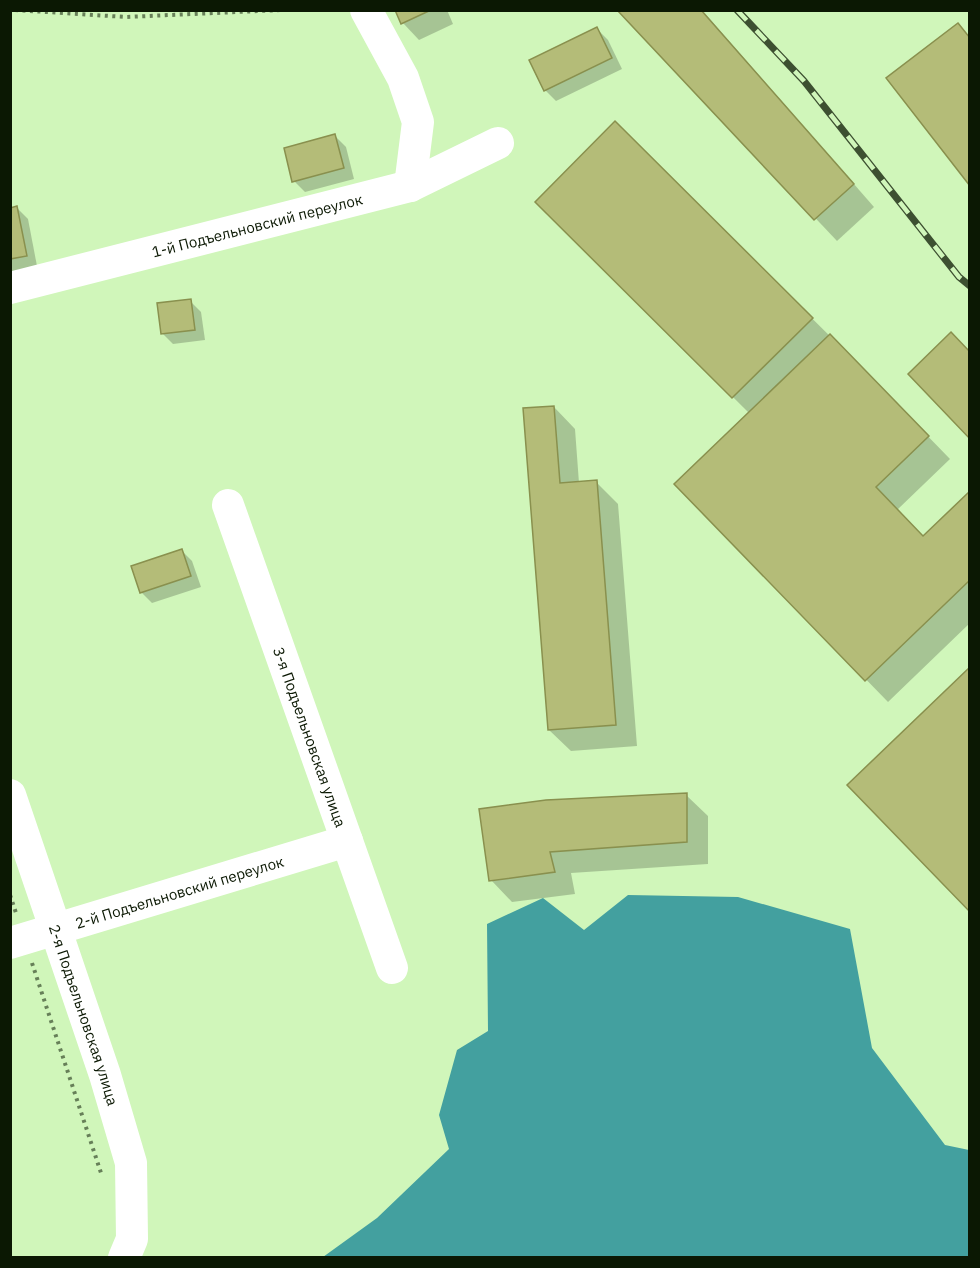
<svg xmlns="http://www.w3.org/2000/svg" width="980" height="1268" font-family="'IBM Plex Sans',sans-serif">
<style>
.water{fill:#43a09f}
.shadow{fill:#0003}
.building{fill:#b4bc78;stroke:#89904e;stroke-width:1.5}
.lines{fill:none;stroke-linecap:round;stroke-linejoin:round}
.path{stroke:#667f58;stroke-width:4;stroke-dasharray:3 4.5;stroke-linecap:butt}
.minor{stroke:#fff;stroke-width:32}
.rail-casing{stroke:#3d5031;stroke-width:7}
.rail{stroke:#d0f6ba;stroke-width:4.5;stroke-dasharray:14;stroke-linecap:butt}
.labels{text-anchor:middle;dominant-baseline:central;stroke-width:4.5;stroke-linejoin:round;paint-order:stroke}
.street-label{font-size:15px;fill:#0b1803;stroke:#d0f6ba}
</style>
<rect width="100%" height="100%" fill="#d0f6ba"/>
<!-- water -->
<path class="water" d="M628,895L738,897L850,929L872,1048L945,1145L969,1150V1257H323L377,1218L449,1149L439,1115L457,1050L488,1031L487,924L543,898L584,930Z"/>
<!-- shadow -->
<g class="shadow">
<path d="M397,10H447L453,24L419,40L403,23Z"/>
<path d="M619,10H702L874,207L837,241Z"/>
<path d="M597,29L608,40L622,69L556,101L545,90Z"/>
<path d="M615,123L851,357L950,459L897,510L924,538L970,493V623L888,702L676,484L749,413L537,202Z"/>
<path d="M335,136L346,147L354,179L305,192L294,181Z"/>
<path d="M17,208L28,219L37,266L10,272V209Z"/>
<path d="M190,301L201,312L205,340L173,344L162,333Z"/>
<path d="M554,407L575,429L579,483L596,482L618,504L637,746L571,751L549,730Z"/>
<path d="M181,550L192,561L201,587L152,603L141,592Z"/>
<path d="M686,795L708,816V864L571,873L575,894L512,902L491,880L547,802Z"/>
</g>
<!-- building -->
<g class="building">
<path d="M395,10H431L401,24Z"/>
<path d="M617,10H701L854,184L814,220Z"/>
<path d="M958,23L970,38V186L886,78Z"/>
<path d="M597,27L612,58L544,91L529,60Z"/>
<path d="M615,121L813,318L732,398L535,202Z"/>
<path d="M335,134L344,168L292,182L284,148Z"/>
<path d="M17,206L27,256L10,259V208Z"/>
<path d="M191,299L195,330L161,334L157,303Z"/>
<path d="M951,332L970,352V439L908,374Z"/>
<path d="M830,334L929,436L876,487L923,536L970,491V580L865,681L674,484Z"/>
<path d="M554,406L560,483L597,480L616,725L548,730L523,408Z"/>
<path d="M182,549L191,576L140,593L131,566Z"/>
<path d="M970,667V912L847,785Z"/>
<path d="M687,793V842L550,852L555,872L489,881L479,809L546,800Z"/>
</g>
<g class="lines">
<!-- path -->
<g class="path">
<path d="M15,10L126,17L281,10"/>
<path d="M10,895L16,913"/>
<path d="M32,963L102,1176"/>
</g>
<!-- minor -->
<g class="minor">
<path d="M366,10L403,78L418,122L410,186"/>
<path id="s1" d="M10,288L410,186L498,143"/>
<path id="s2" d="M228,505L392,968"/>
<path id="s3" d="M10,795L105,1075L131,1163L132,1239L124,1258"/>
<path id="s4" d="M10,943L347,841"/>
</g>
<!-- rail casing -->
<g class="rail-casing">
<path id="rail" d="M737,10L804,81L959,277L970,286"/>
</g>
<!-- rail -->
<use href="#rail" class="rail"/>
</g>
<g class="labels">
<!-- street labels -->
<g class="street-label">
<text stroke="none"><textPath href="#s1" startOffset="255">1-й Подъельновский переулок</textPath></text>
<text stroke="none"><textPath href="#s2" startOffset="246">3-я Подъельновская улица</textPath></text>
<text stroke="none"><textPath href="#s4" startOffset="177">2-й Подъельновский переулок</textPath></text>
<text stroke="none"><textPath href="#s3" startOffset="232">2-я Подъельновская улица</textPath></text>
</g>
</g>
<!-- border -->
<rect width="980" height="1268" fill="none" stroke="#0b1803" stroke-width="24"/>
</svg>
